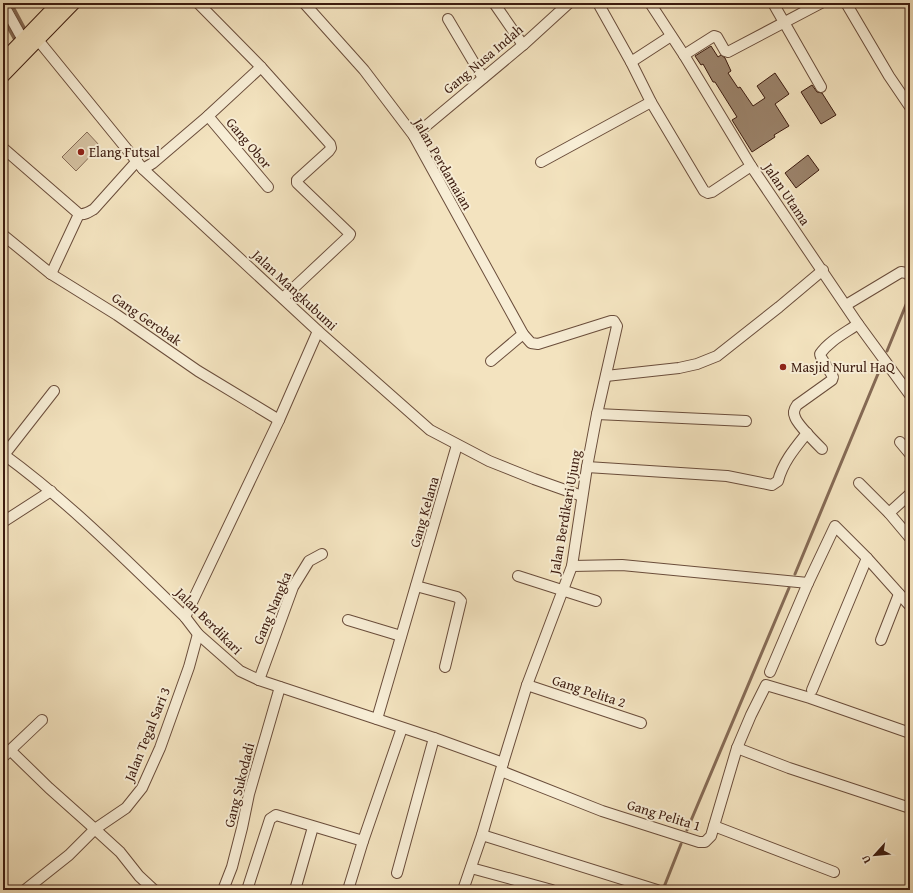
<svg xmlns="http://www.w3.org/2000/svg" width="913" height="893" font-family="'Gentium Book Plus',serif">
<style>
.green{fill:#d4c1a1;stroke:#886e58}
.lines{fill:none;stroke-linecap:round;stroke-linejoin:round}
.stream{stroke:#856a55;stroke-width:3}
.building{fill:#9b836b;stroke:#3c1b0f}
.minor-casing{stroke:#6a4d3b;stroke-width:12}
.major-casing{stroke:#3c1b0f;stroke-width:14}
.minor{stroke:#f7edd5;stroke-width:10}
.major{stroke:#f3e3bf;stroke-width:12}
.poi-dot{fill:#8f2418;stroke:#f7edd5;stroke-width:1.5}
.labels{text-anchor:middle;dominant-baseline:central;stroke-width:4;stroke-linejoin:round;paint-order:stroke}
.street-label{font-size:14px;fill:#3c1b0f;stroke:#f7edd5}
.poi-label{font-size:14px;fill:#3c1b0f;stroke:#f7edd5;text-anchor:start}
</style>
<rect width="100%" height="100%" fill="#f3e3bf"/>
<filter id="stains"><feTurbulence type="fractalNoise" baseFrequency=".005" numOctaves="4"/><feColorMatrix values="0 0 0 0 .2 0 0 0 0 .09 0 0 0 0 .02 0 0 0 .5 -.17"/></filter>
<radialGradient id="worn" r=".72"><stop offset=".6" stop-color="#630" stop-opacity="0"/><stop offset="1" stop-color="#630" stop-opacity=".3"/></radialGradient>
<!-- green -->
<path class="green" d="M87,132L100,146L76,171L62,157Z"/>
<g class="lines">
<!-- stream -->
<g class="stream">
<path d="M11,3L26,31"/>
<path d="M3,18L16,42"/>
<path d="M887,351L910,295"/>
<path d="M795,574L880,369"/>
<path d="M687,830L789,588"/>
<path d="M664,887L681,844"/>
</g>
</g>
<!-- building -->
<g class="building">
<path d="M711,46L718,57L721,55L725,58L731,71L728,73L738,88L740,87L753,106L765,98L757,86L775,73L789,94L775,104L789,126L774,135L775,137L752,152L732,120L737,117L715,82H713L703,64L701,65L695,56Z"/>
<path d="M812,85L817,92L822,93L836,115L821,124L801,92Z"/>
<path d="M808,155L819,170L796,188L785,173Z"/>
</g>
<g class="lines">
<!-- minor casing -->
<g class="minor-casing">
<g id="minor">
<path d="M198,3L261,67L330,144L331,148L329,151L297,180V183L348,232L350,234L349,236L283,298"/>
<path d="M304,3L364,70L414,136L523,334L531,343L538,344L611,321H614L617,326L597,414L587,467L572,566L527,685L503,763L482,835L463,890"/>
<path d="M494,3L523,45"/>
<path d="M598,3L631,62L651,102L704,191L708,193L712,192L751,166"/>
<path d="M650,3L684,55L751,166L858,324L910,395"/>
<path d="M773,3L821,87"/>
<path d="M846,3L889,76L910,107"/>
<path d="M3,4L23,40"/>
<path d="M448,19L483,78"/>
<path d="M38,40L143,169L318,331L430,430L489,461L534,479L582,496"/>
<path d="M684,55L714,36L717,37L725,51L728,52L821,3"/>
<path d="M631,62L671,36"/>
<path d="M208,116L268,187"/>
<path d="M414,136L523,45L569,3"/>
<path d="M3,148L79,214C85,215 89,212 94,209L137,161"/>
<path d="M541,162L651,102"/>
<path d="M143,169L153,163L208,116L261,67"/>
<path d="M3,235L51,274L117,315L198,371L279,420"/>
<path d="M51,274L79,214"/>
<path d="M846,305L901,272L906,273L910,276"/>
<path d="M491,361L523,334"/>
<path d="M606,376L679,368L697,364L717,356L779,307L823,270"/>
<path d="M597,414L746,421"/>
<path d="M900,442L910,454"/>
<path d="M822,449C816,443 797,424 795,417C793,413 794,409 797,405L832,380L833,377L821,357L820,354C829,341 845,333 858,324"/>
<path d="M3,454C69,502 126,560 185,617L198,634L240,671L259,680L434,738L503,763"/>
<path d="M4,455L54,391"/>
<path d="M587,467L727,476L772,485L778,481C783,462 795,448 807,433"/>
<path d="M859,483L889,513L910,538"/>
<path d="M889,513L910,494"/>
<path d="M3,522L51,491"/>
<path d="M572,566L622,565L808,583"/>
<path d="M518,576L596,601"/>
<path d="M416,586L457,597L461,601L445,667"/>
<path d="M185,617L279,420L318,331"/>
<path d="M348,620L401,636"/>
<path d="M881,640L899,594"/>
<path d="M770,672L808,583L835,526L867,558L910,606"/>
<path d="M259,680L293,587L309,561L322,554"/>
<path d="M527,685L641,723"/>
<path d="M812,690L867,558"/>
<path d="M377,719L457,445"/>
<path d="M737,748L789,768L910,808"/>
<path d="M11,751L49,788L86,821L120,852L139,876L154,890"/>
<path d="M3,757L42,720"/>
<path d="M501,771L602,811L699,842H705L711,836L737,748L751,715L766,685L810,698L910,733"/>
<path d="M714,826L834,872"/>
<path d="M482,835L657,890"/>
<path d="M471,868L552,890"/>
<path d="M397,873L434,738"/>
<path d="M25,890L69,855L95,829L126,808L142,788L160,748L189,667L198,634"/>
<path d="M223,890L232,867L242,828L249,794L280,687"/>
<path d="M247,890L270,819L276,815L363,841"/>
<path d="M295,890L313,827"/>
<path d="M348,890L363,841L402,728"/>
</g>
</g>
<!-- major casing -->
<g class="major-casing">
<g id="major">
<path d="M3,60L58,3"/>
<path d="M3,76L74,3"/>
</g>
</g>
<!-- minor -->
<use href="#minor" class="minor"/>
<!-- major -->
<use href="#major" class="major"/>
</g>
<!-- markers -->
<g class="poi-dot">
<circle cx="81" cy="152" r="4"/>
<circle cx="783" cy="367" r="4"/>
</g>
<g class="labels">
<!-- street labels -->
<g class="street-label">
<text transform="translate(483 59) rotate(-40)">Gang Nusa Indah</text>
<text transform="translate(249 143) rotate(50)">Gang Obor</text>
<text transform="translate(443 164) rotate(60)">Jalan Perdamaian</text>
<text transform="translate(787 194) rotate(56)">Jalan Utama</text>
<text transform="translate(295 290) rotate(43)">Jalan Mangkubumi</text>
<text transform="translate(147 319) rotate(35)">Gang Gerobak</text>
<text transform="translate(424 512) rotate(-74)">Gang Kelana</text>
<text transform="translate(565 512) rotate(-80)">Jalan Berdikari Ujung</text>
<text transform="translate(272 608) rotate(-67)">Gang Nangka</text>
<text transform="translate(209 621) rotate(45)">Jalan Berdikari</text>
<text transform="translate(589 691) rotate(18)">Gang Pelita 2</text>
<text transform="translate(147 734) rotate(-68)">Jalan Tegal Sari 3</text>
<text transform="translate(239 785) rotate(-76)">Gang Sukodadi</text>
<text transform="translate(664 815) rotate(17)">Gang Pelita 1</text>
</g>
<!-- poi labels -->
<g class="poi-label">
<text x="89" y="152">Elang Futsal</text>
<text x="791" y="367">Masjid Nurul HaQ</text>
</g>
</g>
<!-- margin -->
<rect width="913" height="893" fill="none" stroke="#f3e3bf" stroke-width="16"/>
<rect x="4" y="4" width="905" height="885" fill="none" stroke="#3c1b0f" stroke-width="2"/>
<rect x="8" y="8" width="897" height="877" fill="none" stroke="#3c1b0f"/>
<!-- north arrow -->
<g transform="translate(875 855) rotate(243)" stroke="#f7edd5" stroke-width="3" paint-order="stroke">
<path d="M0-3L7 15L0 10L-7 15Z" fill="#3c1b0f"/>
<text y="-6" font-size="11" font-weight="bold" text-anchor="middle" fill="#3c1b0f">U</text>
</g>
<rect width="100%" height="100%" filter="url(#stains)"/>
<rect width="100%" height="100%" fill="url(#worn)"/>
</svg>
